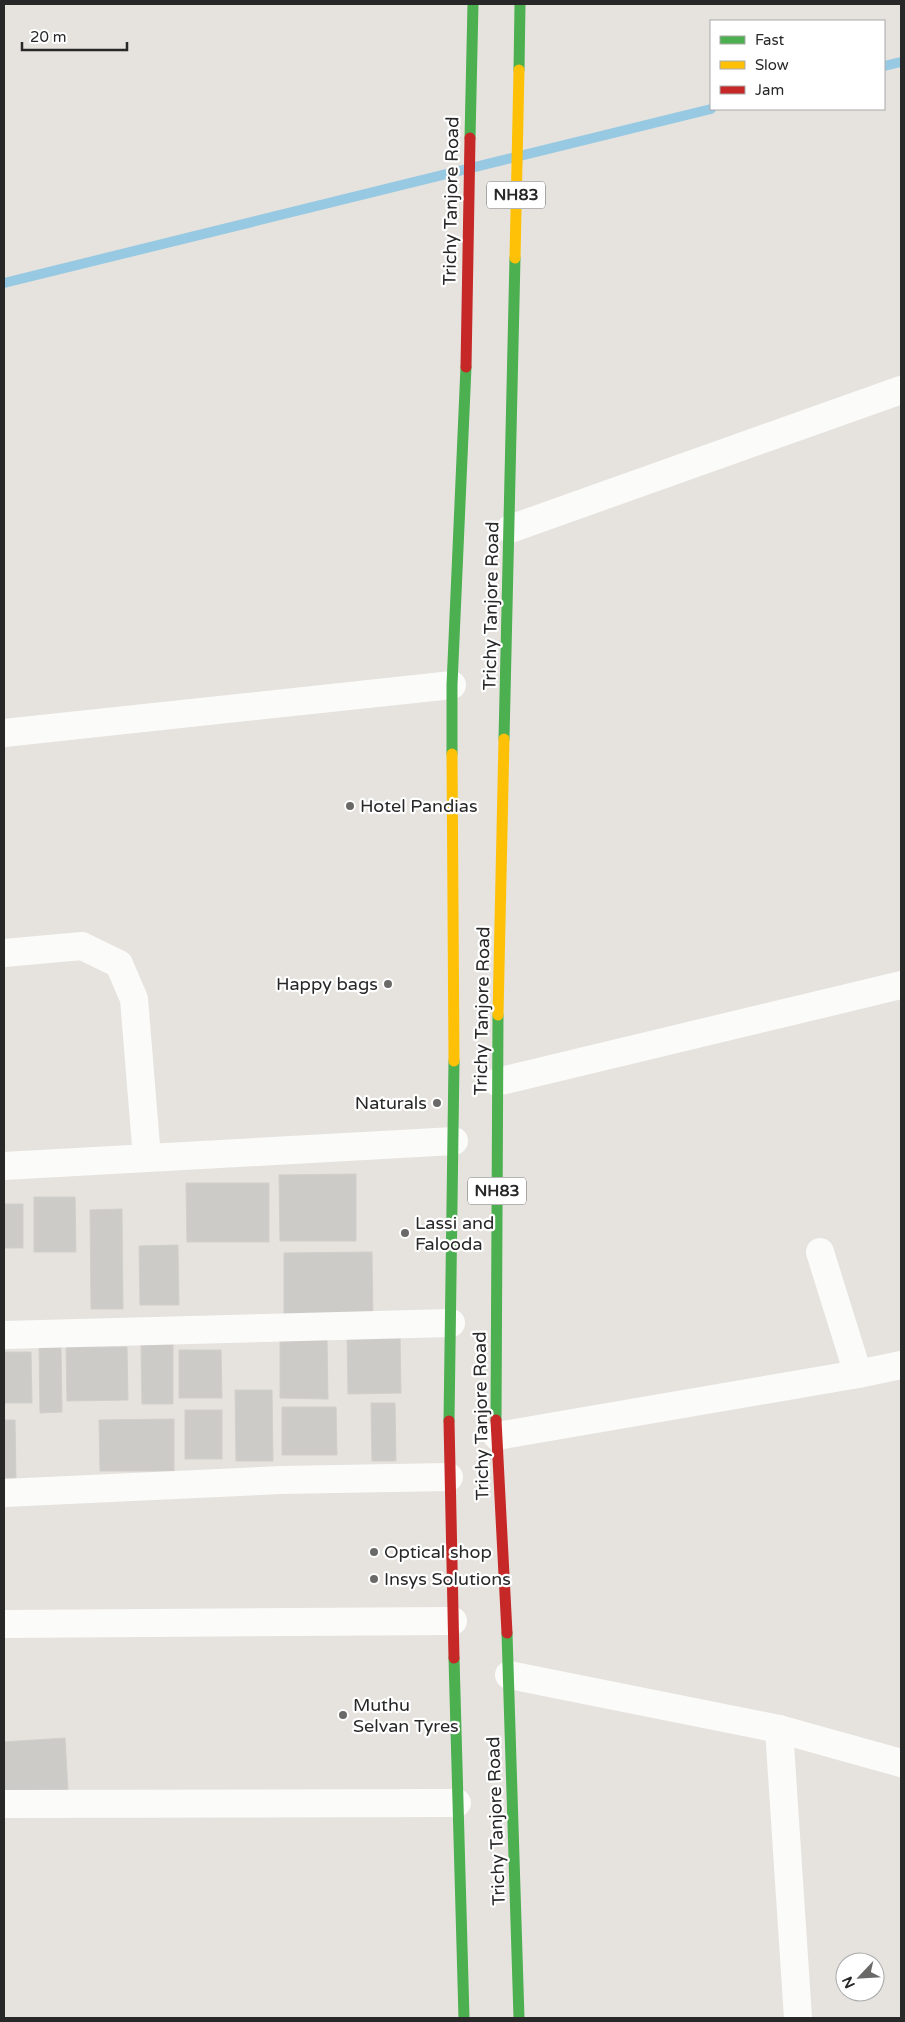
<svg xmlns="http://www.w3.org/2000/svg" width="905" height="2022" font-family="'Varela Round',sans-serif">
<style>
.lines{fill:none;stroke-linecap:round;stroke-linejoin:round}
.stream{stroke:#98c9e2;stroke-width:10}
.building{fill:#cdcbc8;stroke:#d1cfca}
.street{stroke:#fbfbfa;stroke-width:28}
.fast{stroke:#4caf50;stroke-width:11}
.slow{stroke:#ffc107;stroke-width:11}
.jam{stroke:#c62828;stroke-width:11}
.poi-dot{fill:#6a6968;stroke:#fff;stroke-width:2}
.labels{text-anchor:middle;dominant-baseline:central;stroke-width:4.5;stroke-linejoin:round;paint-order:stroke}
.shield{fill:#fff;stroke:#686868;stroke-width:1}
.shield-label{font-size:16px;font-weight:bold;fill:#282828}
.street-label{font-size:18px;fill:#282828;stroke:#fff}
.poi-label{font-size:18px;fill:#282828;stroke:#fff;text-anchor:start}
</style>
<rect width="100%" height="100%" fill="#e6e3de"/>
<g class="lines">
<!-- stream -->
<g class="stream">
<path d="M884,66L901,62"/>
<path d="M4,283L711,109"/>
</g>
</g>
<!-- building -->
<g class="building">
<path d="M356,1174V1241H280L279,1175Z"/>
<path d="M186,1183H269V1242H187Z"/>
<path d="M34,1197H75L76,1252H34Z"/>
<rect x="4" y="1204" width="19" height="44"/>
<path d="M122,1209L123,1309H91L90,1210Z"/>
<path d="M178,1245L179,1305H140L139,1246Z"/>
<path d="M372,1252L373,1320L284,1321V1253Z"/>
<path d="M347,1335H400L401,1393L348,1394Z"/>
<path d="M327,1339L328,1399L280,1398V1340Z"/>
<path d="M173,1344V1404H142L141,1345Z"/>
<path d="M39,1347H61L62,1412L40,1413Z"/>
<path d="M66,1347H127L128,1400L67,1401Z"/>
<path d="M179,1350H221L222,1398H179Z"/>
<path d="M4,1352H31L32,1403H4Z"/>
<path d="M235,1390H272L273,1461H236Z"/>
<path d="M371,1403H395L396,1461H372Z"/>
<path d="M282,1407H336L337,1455H282Z"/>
<rect x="185" y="1410" width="37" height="49"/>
<path d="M174,1419V1471H100L99,1420Z"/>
<path d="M4,1420H15L16,1478H4Z"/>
<path d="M65,1738L68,1790L4,1794V1742Z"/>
</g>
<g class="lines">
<!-- street -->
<g class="street">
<path d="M510,529L901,390"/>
<path d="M4,733L452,685"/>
<path d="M4,953L82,946L119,964L134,999L147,1158"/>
<path d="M497,1082L901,985"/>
<path d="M4,1166L454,1141"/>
<path d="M820,1252L858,1374"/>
<path d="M4,1335L451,1323"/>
<path d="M497,1436L858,1374L901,1365"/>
<path d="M4,1493L281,1480L449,1477"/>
<path d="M4,1624L453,1621"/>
<path d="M509,1675L779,1729L901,1763"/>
<path d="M779,1729L798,2018"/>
<path d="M4,1804L457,1803"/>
</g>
<!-- fast -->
<g class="fast">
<path d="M519,70L520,4"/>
<path d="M470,138L473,4"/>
<path d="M504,739L515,258"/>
<path d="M452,754V685L466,367"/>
<path d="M496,1420L498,1015"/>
<path d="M449,1421L454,1061"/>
<path d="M507,1633L519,2018"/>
<path d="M454,1658L464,2018"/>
</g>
<!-- slow -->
<g class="slow">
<path d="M515,258L519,70"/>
<path d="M452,754L454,1061"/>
<path d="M498,1015L504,739"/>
</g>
<!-- jam -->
<g class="jam">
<path d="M466,367L470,138"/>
<path d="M496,1420L507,1633"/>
<path d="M449,1421L454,1658"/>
</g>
</g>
<!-- markers -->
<g class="poi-dot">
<circle cx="350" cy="806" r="5"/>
<circle cx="388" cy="984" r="5"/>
<circle cx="437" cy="1103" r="5"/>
<circle cx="405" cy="1233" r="5"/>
<circle cx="374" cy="1552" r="5"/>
<circle cx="374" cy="1579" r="5"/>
<circle cx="343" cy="1715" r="5"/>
</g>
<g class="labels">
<!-- shield labels -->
<g class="shield">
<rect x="487" y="181.5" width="58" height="27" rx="4"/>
<rect x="468" y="1177.5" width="58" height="27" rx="4"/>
</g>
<g class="shield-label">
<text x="516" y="195">NH83</text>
<text x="497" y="1191">NH83</text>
</g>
<!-- street labels -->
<g class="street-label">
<text transform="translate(451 201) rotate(-89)">Trichy Tanjore Road</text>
<text transform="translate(491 606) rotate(-89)">Trichy Tanjore Road</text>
<text transform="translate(482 1011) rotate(-89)">Trichy Tanjore Road</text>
<text transform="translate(481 1416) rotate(-91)">Trichy Tanjore Road</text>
<text transform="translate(496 1821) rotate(-92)">Trichy Tanjore Road</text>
</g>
<!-- poi labels -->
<g class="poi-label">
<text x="360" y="806">Hotel Pandias</text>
<text x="378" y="984" text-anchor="end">Happy bags</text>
<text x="427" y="1103" text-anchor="end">Naturals</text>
<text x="415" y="1223">Lassi and<tspan x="415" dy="21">Falooda</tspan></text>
<text x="384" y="1552">Optical shop</text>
<text x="384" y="1579">Insys Solutions</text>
<text x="353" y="1705">Muthu<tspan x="353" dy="21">Selvan Tyres</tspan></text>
</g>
</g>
<!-- border -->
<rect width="905" height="2022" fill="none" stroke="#282828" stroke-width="10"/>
<!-- legend -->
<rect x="710" y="20" width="175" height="90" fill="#ffffff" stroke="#a9a9a9"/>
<rect x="720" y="36" width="25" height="8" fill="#4caf50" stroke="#a9a9a9"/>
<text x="755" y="45" font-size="15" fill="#282828">Fast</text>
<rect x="720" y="61" width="25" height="8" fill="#ffc107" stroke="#a9a9a9"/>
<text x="755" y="70" font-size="15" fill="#282828">Slow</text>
<rect x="720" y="86" width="25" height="8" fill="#c62828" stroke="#a9a9a9"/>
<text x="755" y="95" font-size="15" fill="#282828">Jam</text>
<!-- north arrow -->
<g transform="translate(860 1977) rotate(245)"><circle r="24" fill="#ffffff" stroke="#a9a9a9"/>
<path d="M0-4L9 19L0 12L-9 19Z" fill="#6a6968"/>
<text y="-8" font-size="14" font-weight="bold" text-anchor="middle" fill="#282828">N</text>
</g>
<!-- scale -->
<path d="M22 42v8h105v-8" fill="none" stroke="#282828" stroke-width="2.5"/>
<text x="30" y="42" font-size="15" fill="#282828" stroke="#ffffff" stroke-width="4" paint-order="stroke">20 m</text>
</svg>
